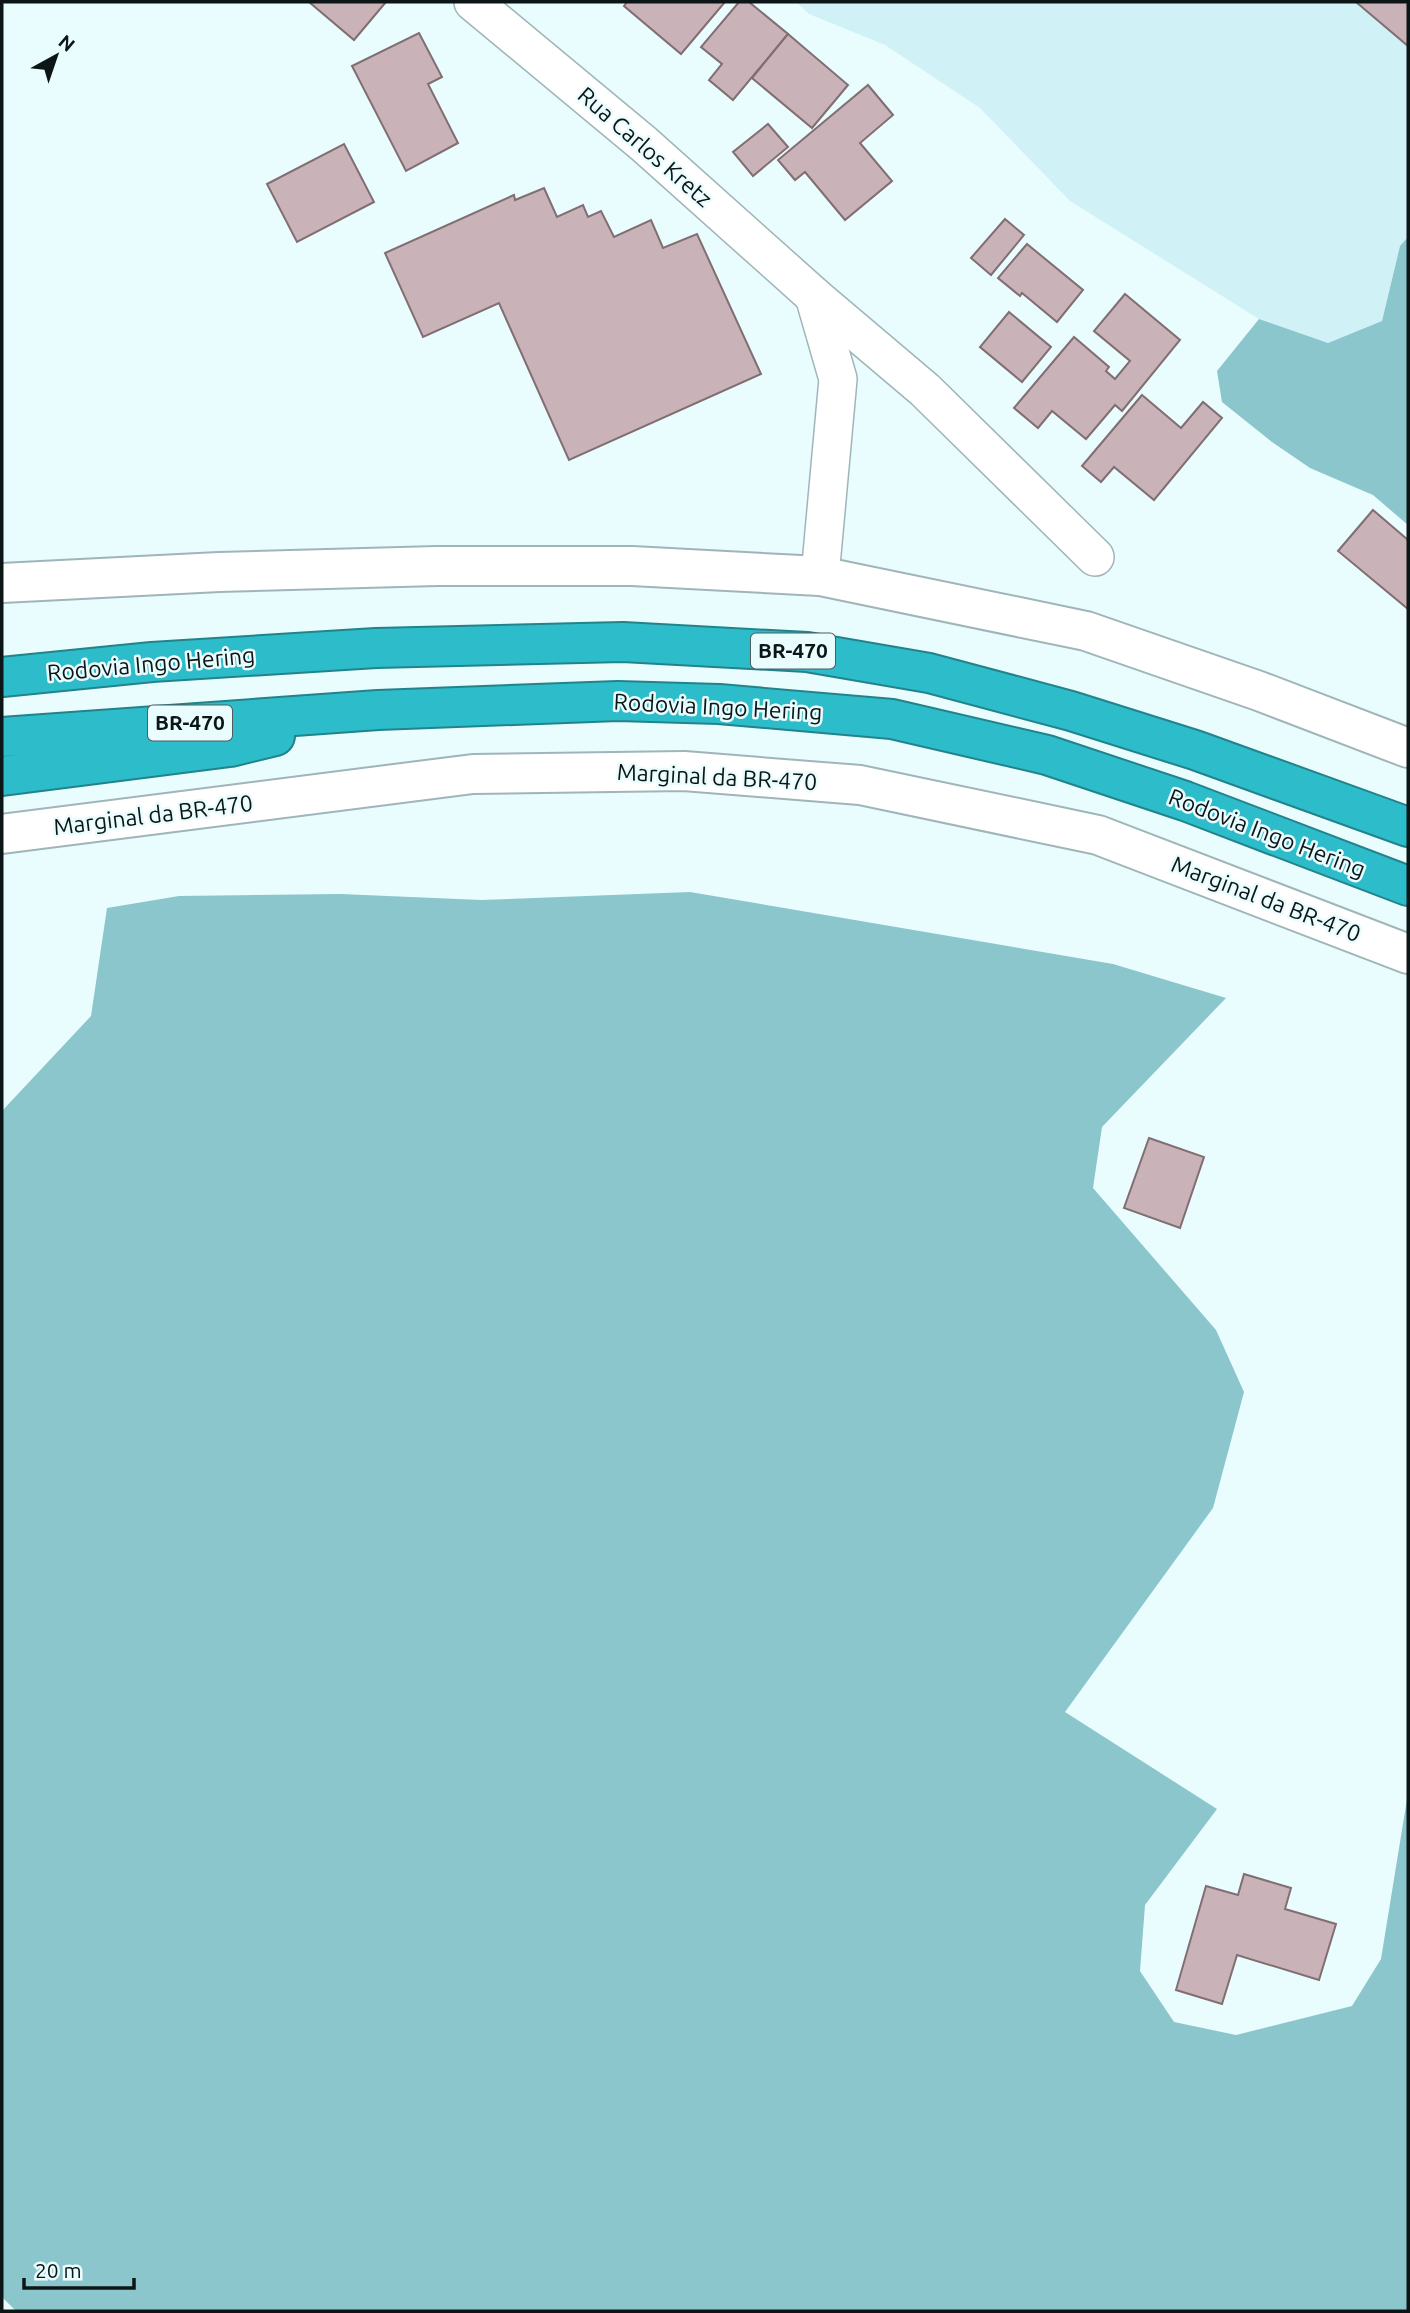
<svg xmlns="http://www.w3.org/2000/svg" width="1410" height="2313" font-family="Ubuntu,sans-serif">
<rect width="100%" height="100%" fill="#e9fcfe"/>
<polygon fill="#d0f2f6" points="796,2 1408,2 1408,237 1400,246 1382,321 1328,343 1259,319 1070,201 980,108 885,45 809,14"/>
<g fill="#8bc6cd">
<polygon points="1408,237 1408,525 1373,495 1310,468 1272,442 1222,402 1217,371 1259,319 1328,343 1382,321 1400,246"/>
<polygon points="690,892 1113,964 1226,998 1102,1127 1093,1188 1216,1330 1244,1392 1213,1508 1065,1712 1217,1809 1145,1905 1140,1971 1174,2022 1236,2035 1352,2006 1381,1959 1408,1793 1408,2311 16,2311 2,2297 2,1111 91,1016 107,908 179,896 341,894 481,900"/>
</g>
<g fill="#c9b3b8" stroke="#816e72" stroke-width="2">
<polygon points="309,2 386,2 354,40"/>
<polygon points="627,2 725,2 681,54 624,6"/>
<polygon points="739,2 749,2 788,34 733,100 709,80 722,64 701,47"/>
<polygon points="1356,2 1408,2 1408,46"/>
<polygon points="419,33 442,77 428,84 458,143 406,171 352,66"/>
<polygon points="788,34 848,85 812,128 752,78"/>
<polygon points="868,85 893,115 860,143 892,181 845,220 805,172 795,180 778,160"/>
<polygon points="768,124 788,147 753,176 733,152"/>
<polygon points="344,144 374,202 297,242 267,184"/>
<polygon points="544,188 557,217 583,205 588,217 601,211 614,237 651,220 663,248 697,234 761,374 569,460 499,303 423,337 385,253 514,195 515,200"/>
<polygon points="1005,219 1024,235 991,275 971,258"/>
<polygon points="1027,244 1083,290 1057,322 1022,293 1020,296 998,278"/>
<polygon points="1125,294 1180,340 1122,411 1115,405 1086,439 1052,411 1038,428 1014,408 1074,337 1109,367 1106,371 1115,379 1130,361 1094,331"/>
<polygon points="1009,312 1051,347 1022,382 980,347"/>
<polygon points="1142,395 1181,428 1203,402 1222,418 1154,500 1114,467 1101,482 1082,466"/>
<polygon points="1373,510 1408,540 1408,609 1338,551"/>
<polygon points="1149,1138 1204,1157 1180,1228 1124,1208"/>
<polygon points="1244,1874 1291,1888 1285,1909 1336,1924 1319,1980 1237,1955 1222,2004 1176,1990 1206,1886 1238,1895"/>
</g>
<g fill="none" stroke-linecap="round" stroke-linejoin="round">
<g stroke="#9fb5b8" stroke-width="40">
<g id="street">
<polyline points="473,2 644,144 814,296 925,390 1095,557"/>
<polyline points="814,296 838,379 820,576"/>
</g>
</g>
<g stroke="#9fb5b8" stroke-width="42">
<g id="secondary">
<polyline points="2,583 219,572 437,566 632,566 820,576 1086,631 1259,691 1408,748"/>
<polyline points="2,834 473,774 684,771 860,785 1098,835 1408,954"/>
</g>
</g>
<g stroke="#22838b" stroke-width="42">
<g id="highway">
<polyline points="2,677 152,662 376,648 623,642 807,652 929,673 1071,711 1195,750 1408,827"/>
<polyline points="2,737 378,710 618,701 719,704 892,719 1047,755 1185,801 1408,886"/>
<polyline points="2,776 230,747 275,736"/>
</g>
</g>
<use href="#street" stroke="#fff" stroke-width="37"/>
<use href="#secondary" stroke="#fff" stroke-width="38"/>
<use href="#highway" stroke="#2dbdca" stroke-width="38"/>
</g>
<g text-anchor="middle" stroke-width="5" stroke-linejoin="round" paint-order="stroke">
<g fill="#e9fcfe" stroke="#4f5b5c" stroke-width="2">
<rect x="751" y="633.5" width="84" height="35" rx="5"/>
<rect x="148" y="705.5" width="84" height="35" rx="5"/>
</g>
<g font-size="21" font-weight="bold" fill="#0d1617">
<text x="793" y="658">BR-470</text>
<text x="190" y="730">BR-470</text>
</g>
<g font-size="23" fill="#0d1617" stroke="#e9fcfe">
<text transform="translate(645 147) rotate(41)" y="8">Rua Carlos Kretz</text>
<text transform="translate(151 664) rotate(-5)" y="8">Rodovia Ingo Hering</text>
<text transform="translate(718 707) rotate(3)" y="8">Rodovia Ingo Hering</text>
<text transform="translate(717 777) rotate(3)" y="8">Marginal da BR-470</text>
<text transform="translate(153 815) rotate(-7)" y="8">Marginal da BR-470</text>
<text transform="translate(1267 833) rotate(21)" y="8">Rodovia Ingo Hering</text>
<text transform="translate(1266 899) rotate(21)" y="8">Marginal da BR-470</text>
</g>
</g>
<rect width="1410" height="2313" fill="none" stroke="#0d1617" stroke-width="7"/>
<g transform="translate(56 56) rotate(40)" stroke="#e9fcfe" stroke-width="5" paint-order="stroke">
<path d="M0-5L12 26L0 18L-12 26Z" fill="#0d1617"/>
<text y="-10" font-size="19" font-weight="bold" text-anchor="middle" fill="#0d1617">N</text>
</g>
<path d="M24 2278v10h110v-10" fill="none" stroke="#0d1617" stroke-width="3.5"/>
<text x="35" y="2278" font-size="21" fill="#0d1617" stroke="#e9fcfe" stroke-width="5" paint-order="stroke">20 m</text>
</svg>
